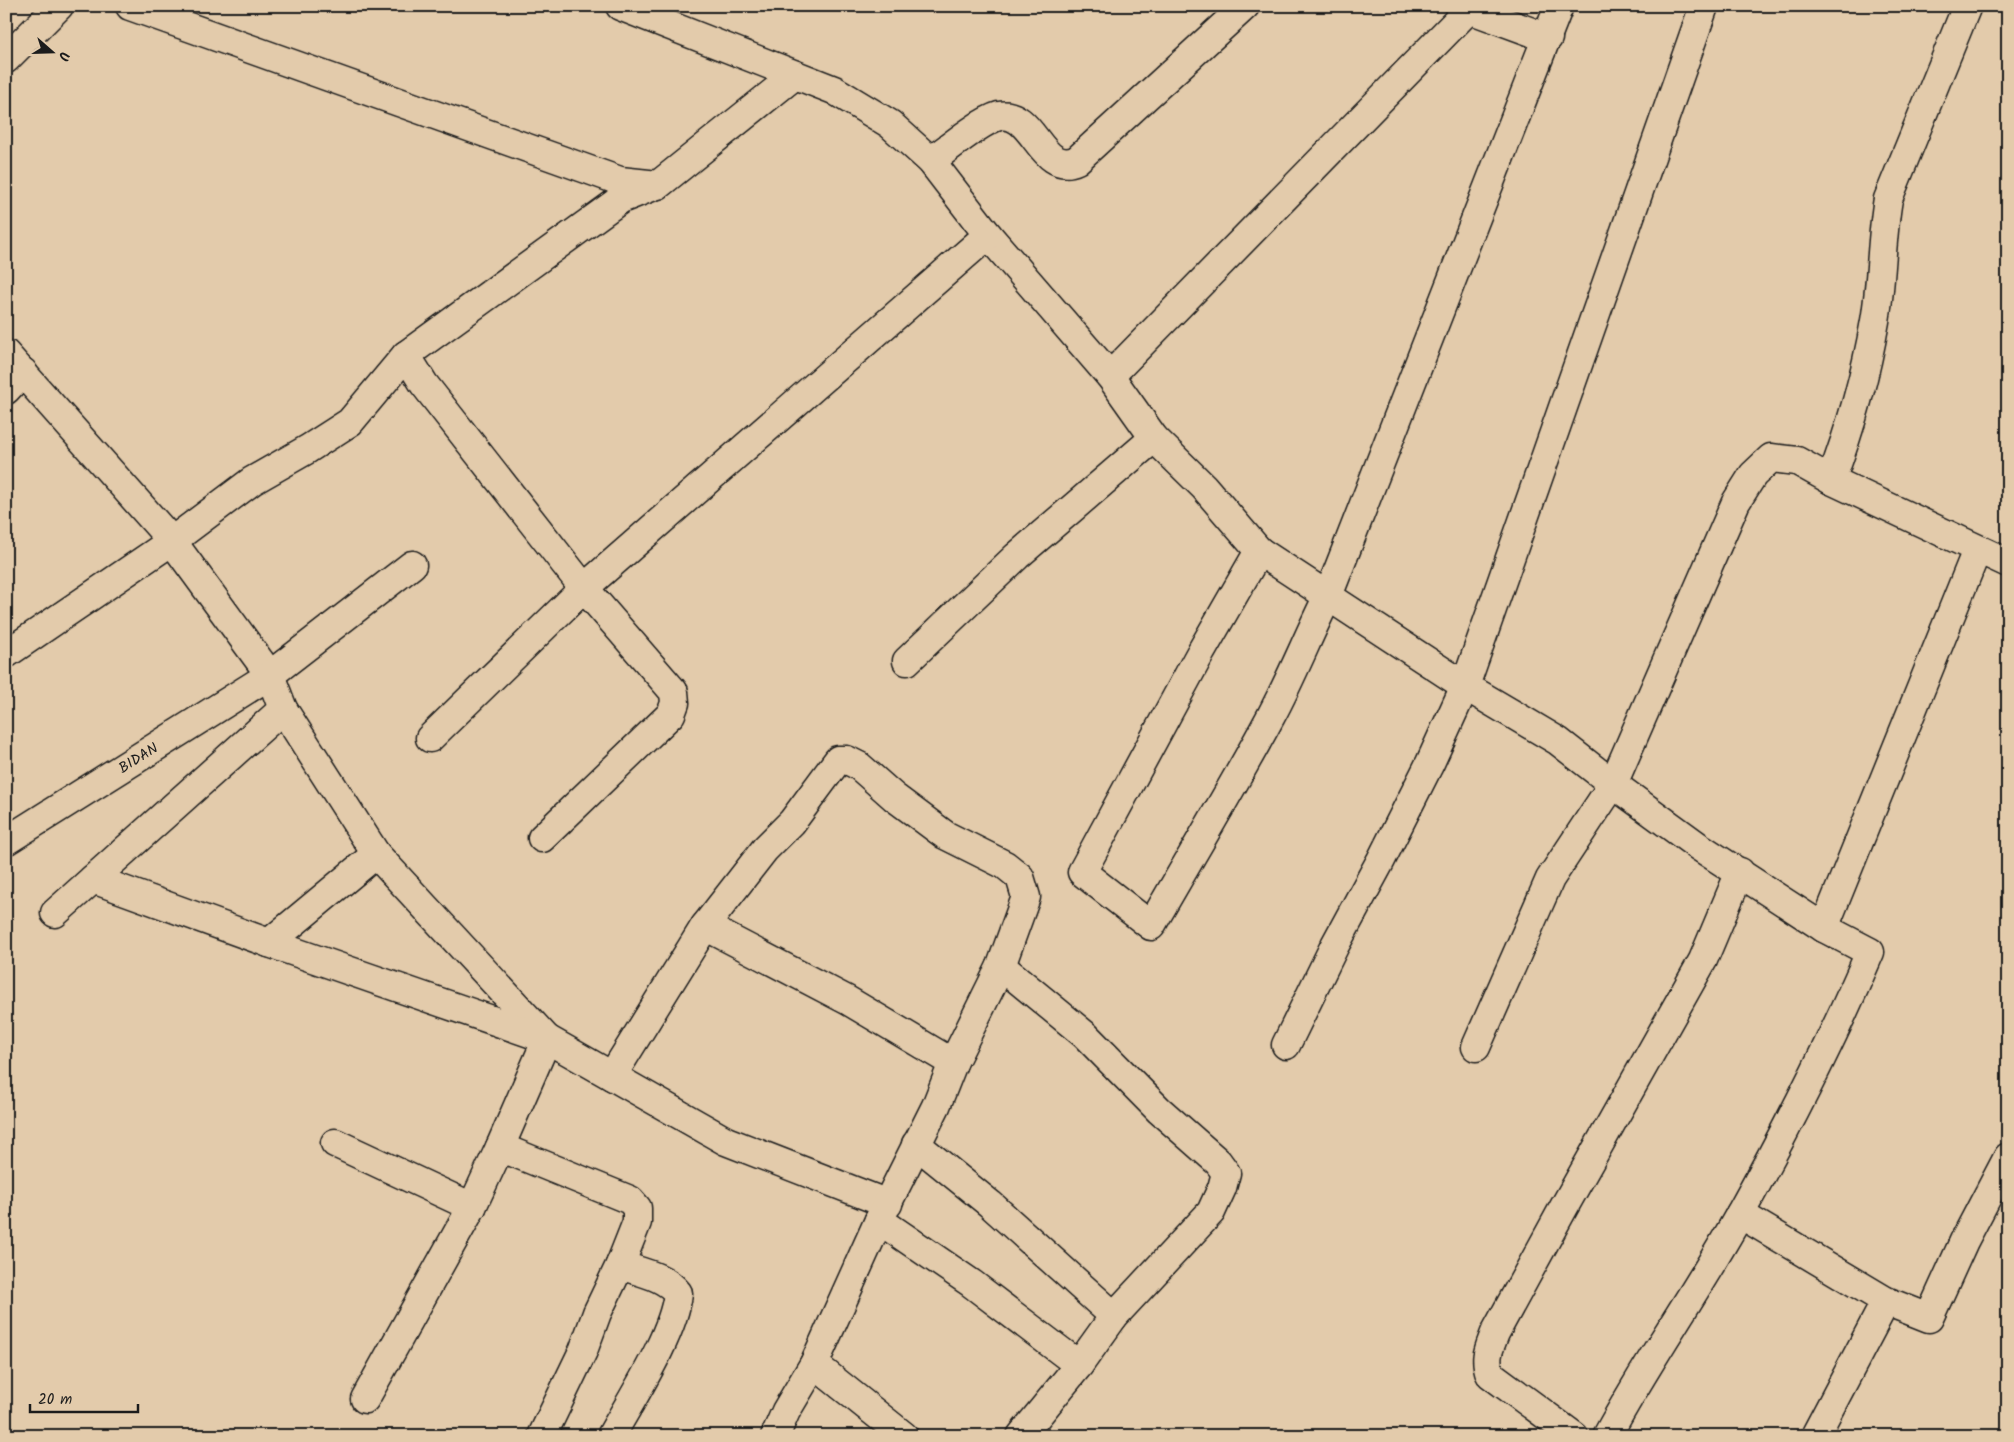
<svg xmlns="http://www.w3.org/2000/svg" width="2014" height="1442" font-family="Kalam,sans-serif">
<rect width="100%" height="100%" fill="#e3cbab"/>
<filter id="ink" filterUnits="userSpaceOnUse"><feTurbulence type="fractalNoise" baseFrequency=".02" numOctaves="2"/><feDisplacementMap in="SourceGraphic" scale="10" xChannelSelector="R" yChannelSelector="G"/><feConvolveMatrix kernelMatrix="1 2 1 2 8 2 1 2 1" color-interpolation-filters="sRGB"/></filter>
<g filter="url(#ink)">
<g fill="none" stroke-linecap="round" stroke-linejoin="round">
<g stroke="#1c1c1c" stroke-width="31">
<g id="minor">
<polyline points="130,6 620,181 658,185 795,75"/>
<path d="M620,6L834,90L890,124L931,161L988,235L1110,376L1154,438L1204,487L1259,551L1465,686L1558,741L1613,784L1698,846L1824,928L1870,952C1832,1041 1787,1129 1740,1214C1698,1290 1648,1360 1607,1436"/>
<polyline points="6,59 59,6"/>
<path d="M931,161C947,149 981,121 999,116C1034,109 1041,177 1077,160L1245,6"/>
<polyline points="6,354 172,541 270,675 283,709 376,854 547,1039 500,1147 472,1207 365,1399"/>
<polyline points="406,355 621,199 654,186"/>
<polyline points="1110,376 1469,9 1548,38"/>
<polyline points="6,390 23,372"/>
<path d="M1831,480C1850,430 1866,373 1875,321C1882,280 1881,239 1888,199L1967,6"/>
<path d="M1259,551L1201,652L1082,872L1151,926C1191,856 1233,787 1271,716C1292,677 1308,636 1328,596L1559,6"/>
<polyline points="6,654 172,541 252,481 308,449 350,422 406,355 424,384 584,588 674,692 675,703 671,714 542,838"/>
<polyline points="907,661 1017,556 1154,438"/>
<polyline points="430,738 584,588 988,235"/>
<path id="s1" d="M6,841L270,675L412,565"/>
<polyline points="93,879 269,943 547,1039 726,1141 888,1204"/>
<polyline points="55,913 283,709"/>
<polyline points="705,926 847,1000 953,1063"/>
<polyline points="1824,928 1977,550"/>
<polyline points="269,943 376,854"/>
<polyline points="1001,966 1085,1035 1159,1110 1218,1162 1226,1173 1222,1188 1211,1212 1114,1316 1079,1365 1021,1436"/>
<polyline points="1286,1045 1335,945 1380,862 1430,763 1465,686 1704,6"/>
<polyline points="1476,1047 1550,879 1613,784 1736,502 1753,475 1771,458 1797,461 1831,480 2008,563"/>
<polyline points="612,1076 705,926 765,849 792,822 838,760 847,760 859,766 894,797 945,835 1005,865 1020,877 1026,897 1001,966 953,1063 936,1106 879,1220 814,1364 786,1411 775,1436"/>
<polyline points="335,1143 472,1207"/>
<polyline points="916,1144 990,1204 1114,1316"/>
<polyline points="500,1147 630,1200 637,1208 637,1222 620,1265 597,1313 583,1351 542,1436"/>
<polyline points="1740,1214 1886,1301 1929,1318 1964,1241 2008,1157"/>
<polyline points="879,1220 971,1283 1079,1365"/>
<polyline points="814,1364 904,1436"/>
<polyline points="1816,1434 1886,1301"/>
<path d="M611,1436C632,1398 674,1334 678,1293C665,1276 640,1272 620,1265"/>
<path d="M1574,1436L1490,1374C1484,1357 1489,1349 1495,1333L1564,1207L1703,960L1740,872"/>
</g>
</g>
<use href="#minor" stroke="#e3cbab" stroke-width="28"/>
</g>
</g>
<g text-anchor="middle" stroke-width="4" stroke-linejoin="round" paint-order="stroke">
<g font-size="15" fill="#1c1c1c" stroke="#e3cbab">
<text dy="5" stroke="none"><textPath href="#s1" startOffset="156">BIDAN</textPath></text>
</g>
</g>
<rect width="2014" height="1442" fill="none" stroke="#e3cbab" stroke-width="25"/>
<rect x="12" y="12" width="1989" height="1417" fill="none" stroke="#1c1c1c" stroke-width="2" filter="url(#ink)"/>
<g transform="translate(52 52) rotate(110)" stroke="#e3cbab" stroke-width="4" paint-order="stroke">
<path d="M0-4L9 19L0 12L-9 19Z" fill="#1c1c1c"/>
<text y="-8" font-size="14" font-weight="bold" text-anchor="middle" fill="#1c1c1c">U</text>
</g>
<path d="M30 1404v8h108v-8" fill="none" stroke="#1c1c1c" stroke-width="2.5"/>
<text x="38" y="1404" font-size="15" fill="#1c1c1c" stroke="#e3cbab" stroke-width="4" paint-order="stroke">20 m</text>
</svg>
